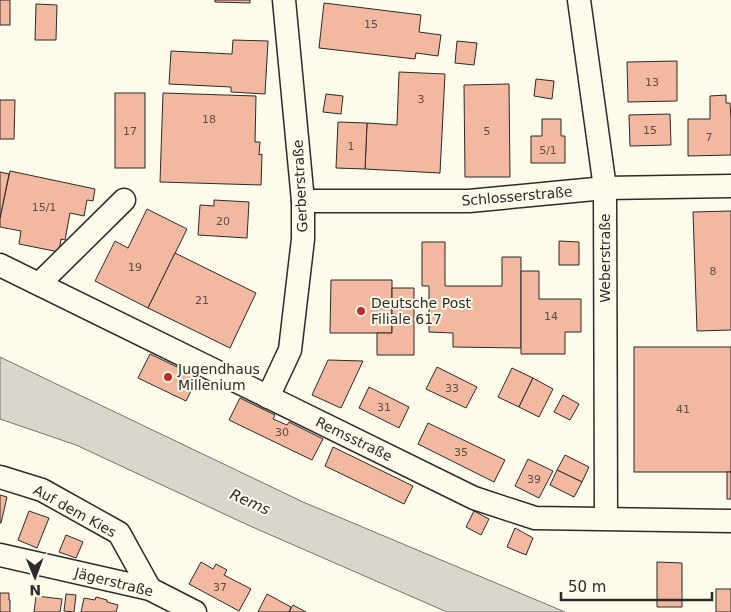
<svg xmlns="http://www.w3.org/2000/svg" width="731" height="612" font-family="'DejaVu Sans',sans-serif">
<rect width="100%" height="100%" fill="#fdfbea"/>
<polygon fill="#d8d7c9" stroke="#74746e" points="0,357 303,502 565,612 447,612 250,526 76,445 0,419"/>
<g fill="#f2b8a0" stroke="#2b2b2b">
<rect x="0" y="0" width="10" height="25"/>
<polygon points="215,0 250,0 250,3 215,2"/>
<polygon points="324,3 421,15 419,32 441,35 438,56 416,53 415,59 319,48"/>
<polygon points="36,4 57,5 56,40 35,40"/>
<polygon points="233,40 268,41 265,94 231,92 231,87 169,84 171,51 232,54"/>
<polygon points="457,41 477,43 474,65 455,63"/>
<polygon points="677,61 677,101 628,102 627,62"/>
<polygon points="399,72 445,74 440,173 365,169 367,123 397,125"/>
<polygon points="536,79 554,81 552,99 534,96"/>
<polygon points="509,84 510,177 465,177 464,85"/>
<rect x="115" y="93" width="30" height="75"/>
<polygon points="163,93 256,96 255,142 260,142 259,155 262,154 261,185 160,182"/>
<polygon points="326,94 343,96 341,114 323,112"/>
<polygon points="726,95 726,103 730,103 731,119 731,155 688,156 688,119 710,119 710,96"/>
<polygon points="0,100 15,100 14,139 0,139"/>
<polygon points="670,114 671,145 630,146 629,115"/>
<polygon points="542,119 561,119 561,136 565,136 565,163 531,163 531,136 542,136"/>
<polygon points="338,122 367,123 365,169 336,168"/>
<polygon points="10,171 95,189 93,201 87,200 84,216 70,213 65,240 61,239 59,252 19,244 21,231 0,227 0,218"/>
<polygon points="0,172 9,174 0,218"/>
<polygon points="214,200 249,202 247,238 198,235 200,205 214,206"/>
<polygon points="147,209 187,229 148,308 95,281 115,241 128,248"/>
<polygon points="731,211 731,330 697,331 693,212"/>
<polygon points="559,241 579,242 579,265 559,265"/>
<polygon points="422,242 445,242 445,286 502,286 502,257 521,257 521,348 453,347 453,333 429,332 429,286 422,286"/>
<polygon points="175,253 256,293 230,348 148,308"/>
<polygon points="521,271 539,271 539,299 581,299 581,332 565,332 565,354 521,354"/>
<polygon points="331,280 392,280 392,333 330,333"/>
<polygon points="392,288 414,288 414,355 377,355 377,333 392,333"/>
<rect x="634" y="347" width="97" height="125"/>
<polygon points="150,354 198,377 186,401 138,378"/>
<polygon points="328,360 363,361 341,408 312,395"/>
<polygon points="437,367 477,387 466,408 426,389"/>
<polygon points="512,368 533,378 519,407 498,397"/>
<polygon points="533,378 553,389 539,417 519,407"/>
<polygon points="369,387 409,407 399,428 359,408"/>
<polygon points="563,395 579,404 570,420 554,412"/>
<polygon points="240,398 275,415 273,419 287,425 289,422 323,439 312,460 229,420"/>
<polygon points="428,423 505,460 494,482 418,444"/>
<polygon points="333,447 413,486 404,504 325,466"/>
<polygon points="565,455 589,467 582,482 557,470"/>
<polygon points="528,459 553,471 539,498 515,486"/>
<polygon points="557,470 582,482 574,497 550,485"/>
<rect x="727" y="472" width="4" height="27"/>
<polygon points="0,495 7,497 1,523 0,523"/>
<polygon points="29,511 49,518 37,548 18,540"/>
<polygon points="474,511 489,519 481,535 466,527"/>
<polygon points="515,528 533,538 526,555 507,547"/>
<polygon points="66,535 83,542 76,558 59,552"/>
<polygon points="201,562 213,569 216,564 227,570 224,575 251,589 239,611 189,584"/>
<polygon points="657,562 682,563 682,607 657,607"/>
<rect x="716" y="589" width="15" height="23"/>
<polygon points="0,593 9,593 9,600 10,600 10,612 0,612"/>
<polygon points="66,594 76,595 74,612 64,611"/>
<polygon points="267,594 291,607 289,612 258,612"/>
<polygon points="36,596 62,599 60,612 34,612"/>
<polygon points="96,597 107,600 107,602 118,605 116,612 81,612 84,598 95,600"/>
<polygon points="293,605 306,612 289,612"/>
</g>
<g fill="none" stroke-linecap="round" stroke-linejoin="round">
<g stroke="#2b2b2b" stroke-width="25">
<g id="minor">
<polyline points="579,0 605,188 606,518"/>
<polyline points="303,201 469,201 605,188 731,186"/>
<polyline points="0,265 474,498 535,518 731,521"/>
<polyline points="39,284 124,200"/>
<polyline points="268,397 290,350 303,239 303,201 284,0"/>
<polyline points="0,477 42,490 119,533 150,589"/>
<polyline points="0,555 150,589 195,612"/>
</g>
</g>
<use href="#minor" stroke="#fdfbea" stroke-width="22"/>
</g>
<g fill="#c62828" stroke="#fdfbea" stroke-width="2">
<circle cx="361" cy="311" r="5"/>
<circle cx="168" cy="377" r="5"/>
</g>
<g text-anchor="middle" stroke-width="4" stroke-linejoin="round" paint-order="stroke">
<g font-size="11" fill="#5d4e48">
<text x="371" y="28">15</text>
<text x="652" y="86">13</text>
<text x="421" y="103">3</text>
<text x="209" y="123">18</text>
<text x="650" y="134">15</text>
<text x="130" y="135">17</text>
<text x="487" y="135">5</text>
<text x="709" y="141">7</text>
<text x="351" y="150">1</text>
<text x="548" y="154">5/1</text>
<text x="44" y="211">15/1</text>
<text x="223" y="225">20</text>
<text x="135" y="271">19</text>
<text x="713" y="275">8</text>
<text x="202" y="304">21</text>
<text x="551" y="320">14</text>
<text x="452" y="392">33</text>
<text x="384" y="411">31</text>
<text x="683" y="413">41</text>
<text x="282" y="436">30</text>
<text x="461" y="456">35</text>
<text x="534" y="483">39</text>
<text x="220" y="591">37</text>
</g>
<g font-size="14" fill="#2b2b2b" stroke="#fdfbea">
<text transform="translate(300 186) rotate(-93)" y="5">Gerberstraße</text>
<text transform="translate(517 196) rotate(-5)" y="5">Schlosserstraße</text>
<text transform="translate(605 258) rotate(-90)" y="5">Weberstraße</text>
<text transform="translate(354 439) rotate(26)" y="5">Remsstraße</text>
<text transform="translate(75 511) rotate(29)" y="5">Auf dem Kies</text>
<text transform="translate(114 582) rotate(14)" y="5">Jägerstraße</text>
</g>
<g font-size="14" fill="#2b2b2b" stroke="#fdfbea" text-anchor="start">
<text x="371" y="308">Deutsche Post<tspan x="371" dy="16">Filiale 617</tspan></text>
<text x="178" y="374">Jugendhaus<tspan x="178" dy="16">Millenium</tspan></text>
</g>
<g font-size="15" font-style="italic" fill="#2b2b2b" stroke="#fdfbea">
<text transform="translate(250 502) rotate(24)" y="5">Rems</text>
</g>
</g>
<g transform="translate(35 577) rotate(179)" stroke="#fdfbea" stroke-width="4" paint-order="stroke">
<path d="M0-4L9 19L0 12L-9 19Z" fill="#2b2b2b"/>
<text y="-8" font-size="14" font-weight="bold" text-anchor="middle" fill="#2b2b2b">N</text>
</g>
<path d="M561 592v8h151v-8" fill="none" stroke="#2b2b2b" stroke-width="2.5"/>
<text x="568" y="592" font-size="15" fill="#2b2b2b" stroke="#fdfbea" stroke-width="4" paint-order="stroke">50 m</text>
</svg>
